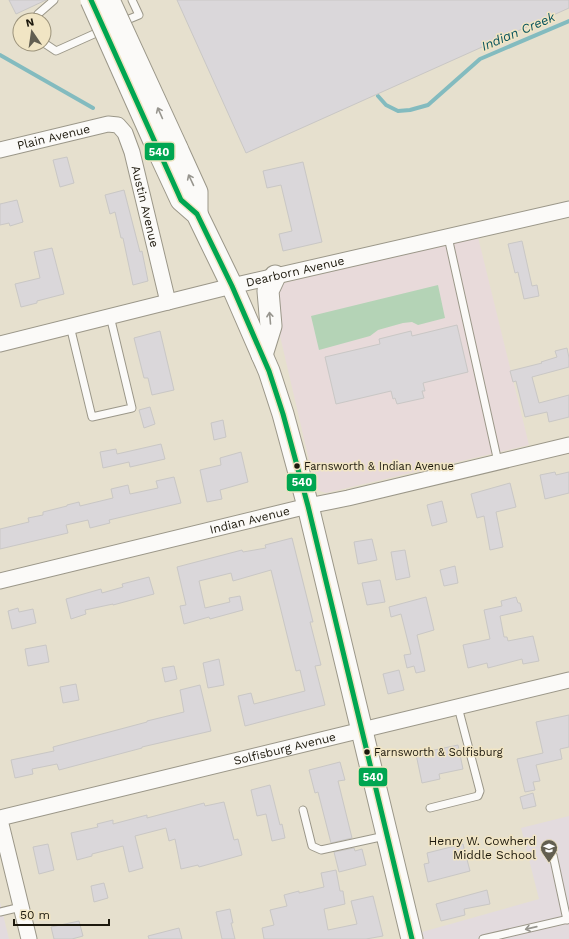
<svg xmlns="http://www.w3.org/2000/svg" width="569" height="939" font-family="'Work Sans',sans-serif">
<rect width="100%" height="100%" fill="#e6e0ce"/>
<polygon fill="#e8dada" points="478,237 529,445 326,493 320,491 315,486 273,306 276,290 284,283"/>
<g fill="#e3dbde">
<polygon points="569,816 569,939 424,939 422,932 539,899 521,828"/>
<polygon points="0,902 9,939 0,939"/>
</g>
<polygon fill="#b4d3b6" points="438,285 445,318 418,325 412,322 403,323 378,330 370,336 319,350 311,316"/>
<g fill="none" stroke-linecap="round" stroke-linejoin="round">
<g stroke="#83bbbf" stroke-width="4">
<polyline points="0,55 93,108"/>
<polyline points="378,96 386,105 398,111 410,110 428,105 480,59 569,21"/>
</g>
</g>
<g fill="#dad7da" stroke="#c9c7c5">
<polygon points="9,0 46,0 16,14"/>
<polygon points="177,0 569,0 569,8 246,153"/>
<polygon points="67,157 74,183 60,187 53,160"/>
<polygon points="303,162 322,242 283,251 279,234 292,231 281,185 267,188 263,171"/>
<polygon points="124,190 140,252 142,251 148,281 133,285 123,238 121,238 115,212 110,214 105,195"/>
<polygon points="17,200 23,222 10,226 9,223 0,225 0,204"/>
<polygon points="522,241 532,286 537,285 539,296 524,299 518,272 515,273 508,244"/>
<polygon points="52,248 64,294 37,301 37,303 21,307 15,284 40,278 34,252"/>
<polygon points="457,325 468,372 423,383 425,391 422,391 424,398 397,404 395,398 393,399 391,391 336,404 325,357 380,344 379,339 411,331 412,336"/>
<polygon points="160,331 174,390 152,395 148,378 144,378 134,338"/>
<polygon points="567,348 569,358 569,367 532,377 539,403 569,395 569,417 549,422 547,412 525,417 516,381 513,382 510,371 542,363 541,362 557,357 555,351"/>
<polygon points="150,407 155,424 144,428 139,410"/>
<polygon points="223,420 226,437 214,440 211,423"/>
<polygon points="161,444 165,459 130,467 129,462 103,468 100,452 116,449 117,454"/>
<polygon points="241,452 248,482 220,490 222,499 207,502 200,470 221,465 220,458"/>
<polygon points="555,472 556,475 569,472 569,493 545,499 540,475"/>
<polygon points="174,477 181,503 109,520 110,523 90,528 88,520 66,525 68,533 0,549 0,529 29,522 28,518 43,515 43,512 67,506 67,505 79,502 80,506 113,498 111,489 128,485 130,494 158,488 156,481"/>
<polygon points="510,483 516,507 496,512 503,547 490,550 484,516 477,518 471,494"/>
<polygon points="442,501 447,522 432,526 427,505"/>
<polygon points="292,538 313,622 310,622 321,665 315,666 325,705 245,726 238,696 251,693 254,704 305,691 300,670 296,671 271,570 233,581 231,573 199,581 205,608 230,602 229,598 240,596 243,610 210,619 209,617 184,624 180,606 186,605 177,567 242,550 243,552 266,548 265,545"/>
<polygon points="372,539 377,560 358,564 354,542"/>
<polygon points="405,550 410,577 396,580 391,552"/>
<polygon points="455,566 458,583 444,586 440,570"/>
<polygon points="149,577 154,594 113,605 113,604 85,610 86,614 71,619 66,599 101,589 102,593 123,587 122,584"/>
<polygon points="380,580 385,602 367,605 362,583"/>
<polygon points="426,597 434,630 417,635 425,671 416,673 414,666 407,668 404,655 411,654 401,614 391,617 389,607"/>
<polygon points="516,597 518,603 520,603 522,611 500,616 504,637 507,637 508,641 533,636 539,661 523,664 522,659 488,668 487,663 468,668 463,645 490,639 484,610 502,606 501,601"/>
<polygon points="18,608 19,612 33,609 36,623 12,629 8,611"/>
<polygon points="46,645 49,662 28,666 25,649"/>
<polygon points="219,659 224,685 208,688 203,663"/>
<polygon points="174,666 177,679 165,682 162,668"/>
<polygon points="399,670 404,690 388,694 383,674"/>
<polygon points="76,684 79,700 63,703 60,687"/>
<polygon points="200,685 211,731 142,747 142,748 59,770 57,764 32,769 33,774 15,778 11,760 54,751 53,747 147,722 147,721 184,712 180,690"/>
<polygon points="569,715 569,747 560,749 562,759 536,765 540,781 533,782 535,790 525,792 517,759 543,753 536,722"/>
<polygon points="458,745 463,769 439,774 440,779 422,783 416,754"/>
<polygon points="340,762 345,780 338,781 352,838 331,843 318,792 315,793 309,770"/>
<polygon points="270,785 280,825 282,824 285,838 272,841 266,814 257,816 251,790"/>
<polygon points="533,793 536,806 523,809 520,797"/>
<polygon points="224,802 234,840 238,839 242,855 199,867 198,865 181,869 175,839 169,841 166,828 135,836 143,868 129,872 123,846 92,854 92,856 77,860 71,833 98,827 97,824 113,820 113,824 147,815 147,818 204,803 205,806"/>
<polygon points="48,844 54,870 39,874 33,847"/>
<polygon points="463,844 470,871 428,882 424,864 429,863 427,853"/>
<polygon points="354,848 355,851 362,849 366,865 339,872 334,852"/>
<polygon points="336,870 340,891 343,891 345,904 324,909 328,930 357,924 351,901 373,896 383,936 366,939 264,939 262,928 274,925 270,910 287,906 284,895 299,891 299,893 324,887 321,873"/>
<polygon points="104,883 108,898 94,902 91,886"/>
<polygon points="487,890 490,904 464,909 465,915 441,921 436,904"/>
<polygon points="230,909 233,923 231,923 235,939 222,939 216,912"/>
<polygon points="79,921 83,936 72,939 54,939 51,927"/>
<polygon points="179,928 182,939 149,939 148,936"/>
</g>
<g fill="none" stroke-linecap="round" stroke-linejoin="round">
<g stroke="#9b9789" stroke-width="9">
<g id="service">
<polyline points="34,20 38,14 54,0"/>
<polyline points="122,22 139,15 132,0"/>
<polyline points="44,43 56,51 103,30"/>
<polyline points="448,237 498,462"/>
<polyline points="70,326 92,417 132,408 110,316"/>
<polyline points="430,808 478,796 480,791 458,707"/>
<polyline points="303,810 312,846 321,850 385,836"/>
<polyline points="553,855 567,920"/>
<polyline points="0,912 21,907"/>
<polyline points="483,939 569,919"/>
</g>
</g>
<g stroke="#9b9789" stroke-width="17">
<g id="minor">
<path id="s1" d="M0,150L108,124L118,125L125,133L132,152L168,302"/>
<path id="s2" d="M0,344L232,286L569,209"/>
<path id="s3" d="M0,581L308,506L348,498L569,445"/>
<path id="s4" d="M0,818L362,730L569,680"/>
<polyline points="0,820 29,939"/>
</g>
</g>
<g stroke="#9b9789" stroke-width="23">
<g id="secondary">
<polyline points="177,148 197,192 197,214"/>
<polyline points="161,157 181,200 197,214 232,286 269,371 283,414 308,506 412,939"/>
<polyline points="262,355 271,326 268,291 275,276"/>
</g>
</g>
<use href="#service" stroke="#fbfaf8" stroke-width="7"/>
<use href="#minor" stroke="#fbfaf8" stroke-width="15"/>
<use href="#secondary" stroke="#fbfaf8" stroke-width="21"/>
<g stroke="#9b9789" stroke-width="23" stroke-linecap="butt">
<g id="secondary-bridge">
<polyline points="91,0 161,157"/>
<polyline points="109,0 177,148"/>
</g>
</g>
<use href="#secondary-bridge" stroke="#fbfaf8" stroke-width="21"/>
<g stroke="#f1e5c4" stroke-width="8">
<polyline id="bus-1" points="91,0 181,200 197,214 232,286 269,371 283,414 308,506 412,939"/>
</g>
<use href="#bus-1" stroke="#00a651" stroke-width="5"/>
</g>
<defs><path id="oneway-shaft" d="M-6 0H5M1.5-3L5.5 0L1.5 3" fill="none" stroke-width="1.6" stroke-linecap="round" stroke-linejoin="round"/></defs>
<g stroke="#97958e">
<use href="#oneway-shaft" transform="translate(160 113) rotate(-114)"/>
<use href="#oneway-shaft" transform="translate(191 180) rotate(-115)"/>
<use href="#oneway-shaft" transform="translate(270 318) rotate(-95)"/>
<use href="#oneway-shaft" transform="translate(531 928) rotate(167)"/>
</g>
<defs>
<g id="school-pin" transform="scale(0.9)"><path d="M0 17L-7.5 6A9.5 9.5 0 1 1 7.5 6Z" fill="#635f51" stroke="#f1e5c4"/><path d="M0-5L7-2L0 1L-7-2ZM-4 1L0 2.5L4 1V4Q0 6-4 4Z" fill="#fff"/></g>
</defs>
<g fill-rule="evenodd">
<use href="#school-pin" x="549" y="848"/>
</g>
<g fill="#1d190d" stroke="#f1e5c4" stroke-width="1.5">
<circle cx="297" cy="466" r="3.5"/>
<circle cx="367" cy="752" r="3.5"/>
</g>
<g text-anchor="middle" stroke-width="3" stroke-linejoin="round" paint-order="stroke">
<g font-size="11" fill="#1d190d" stroke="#f1e5c4" text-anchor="start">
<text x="304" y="470">Farnsworth &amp; Indian Avenue</text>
<text x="374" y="756">Farnsworth &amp; Solfisburg</text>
</g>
<g font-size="12" fill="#1d190d" stroke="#f1e5c4">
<text dy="4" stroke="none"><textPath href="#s1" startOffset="55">Plain Avenue</textPath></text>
<text dy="4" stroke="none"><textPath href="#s1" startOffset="208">Austin Avenue</textPath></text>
<text dy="4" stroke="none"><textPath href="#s2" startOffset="304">Dearborn Avenue</textPath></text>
<text dy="4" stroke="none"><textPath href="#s3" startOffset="257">Indian Avenue</textPath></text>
<text dy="4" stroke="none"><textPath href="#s4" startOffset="293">Solfisburg Avenue</textPath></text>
</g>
<g font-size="12" fill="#1d190d" stroke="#f1e5c4" text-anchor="end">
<text x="536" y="845">Henry W. Cowherd<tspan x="536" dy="14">Middle School</tspan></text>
</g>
<g font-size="13" font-style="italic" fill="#0a555e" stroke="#f1e5c4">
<text transform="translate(518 31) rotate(-23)" y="5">Indian Creek</text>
</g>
</g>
<g stroke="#f1e5c4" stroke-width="1.5">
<rect x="144" y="142" width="31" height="19" rx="4" fill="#00a651"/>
<rect x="286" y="473" width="31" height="19" rx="4" fill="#00a651"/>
<rect x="358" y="767" width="30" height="20" rx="4" fill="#00a651"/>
</g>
<g font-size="11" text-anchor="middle" font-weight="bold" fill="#fff">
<text x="159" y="156">540</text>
<text x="302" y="486">540</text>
<text x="373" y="781">540</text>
</g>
<g transform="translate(32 32) rotate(347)"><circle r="19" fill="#f1e5c4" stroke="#9c937b"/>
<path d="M0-3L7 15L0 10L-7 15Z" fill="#635f51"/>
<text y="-6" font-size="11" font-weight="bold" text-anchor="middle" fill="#1d190d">N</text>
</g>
<path d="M14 919v6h95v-6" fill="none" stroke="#1d190d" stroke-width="2"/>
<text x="20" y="919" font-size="12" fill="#1d190d" stroke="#f1e5c4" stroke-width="3" paint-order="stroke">50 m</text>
</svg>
